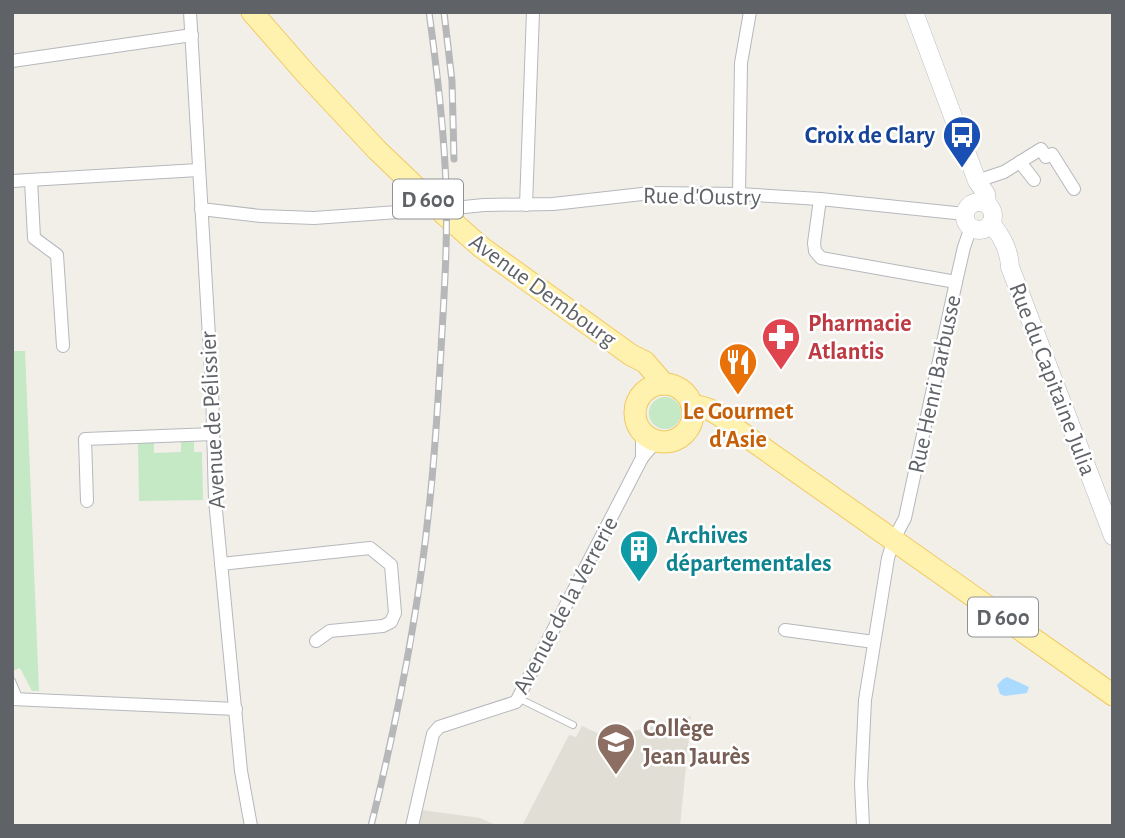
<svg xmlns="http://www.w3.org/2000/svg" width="1125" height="838" font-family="'Alegreya Sans',sans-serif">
<rect width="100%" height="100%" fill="#f1efe8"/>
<g fill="#e1ded6">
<polygon points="691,716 680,826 522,826 569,735 576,737 582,726 608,738"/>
<polygon points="422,810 480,818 498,826 417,826"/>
</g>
<g fill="#c5e8c5">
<polygon points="12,351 25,351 39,691 32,691 20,668 12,671"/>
<circle cx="665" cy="413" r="16"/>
<polygon points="181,442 194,442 194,452 202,452 203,500 139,501 138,443 154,443 154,453 181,452"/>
</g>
<polygon fill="#aadaff" points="1007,677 1029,687 1027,693 1005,696 1000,694 997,685 1003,679"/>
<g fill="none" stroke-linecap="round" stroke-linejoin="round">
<g stroke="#b5b8bc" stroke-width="8">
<g id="lane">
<polyline points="12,681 20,700"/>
<polyline points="518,698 573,725"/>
</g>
</g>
<g stroke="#b5b8bc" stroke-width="14">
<g id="street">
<polyline points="190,12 212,388 215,500 241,771 251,826"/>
<polyline points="12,61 192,35"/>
<polyline points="1020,162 1034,180"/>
<polyline points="31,180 34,238 57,255 63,346"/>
<polyline points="12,181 198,170"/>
<polyline points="977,181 1004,172 1041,149 1046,157 1052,154 1074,189"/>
<polyline points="739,194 741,63 750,12"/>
<polyline points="820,199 814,243 815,251 821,258 956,282"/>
<polyline points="526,205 533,12"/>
<polyline points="201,209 261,216 314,218 454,208 484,205 553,204 651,193 739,194 820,199 965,214"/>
<polyline points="642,458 642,432"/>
<polyline points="87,501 85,439 213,434"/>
<polyline points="221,564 370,548 391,565 395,613 391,622 383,626 330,631 316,641"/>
<polyline points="785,630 874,642"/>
<polyline points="12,699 236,709"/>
<polyline points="412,826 433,734 439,727 516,702 642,458 652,446 660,442"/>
<polyline points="863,826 861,784 865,700 888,558 894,539 905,518 956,282 964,247 971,227"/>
</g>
</g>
<g stroke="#b6babf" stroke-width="19">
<g id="secondary">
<polyline points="914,12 977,181 986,194 987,204"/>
<circle cx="979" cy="216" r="14"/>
<path d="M991,223C1002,237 1009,249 1010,267L1113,536"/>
</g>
</g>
<g stroke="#f2c960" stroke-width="23">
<g id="primary">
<polyline points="252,12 307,75 377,150 446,216 481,247 631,355 645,362 664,384"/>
<circle cx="664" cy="413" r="29"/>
<path d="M692,406C710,406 724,417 736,429L1113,695"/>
</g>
</g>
<use href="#lane" stroke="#fff" stroke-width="6"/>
<use href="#street" stroke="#fff" stroke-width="12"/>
<use href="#secondary" stroke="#fff" stroke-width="18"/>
<use href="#primary" stroke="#fff2af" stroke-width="21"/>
<g stroke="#b6b7b8" stroke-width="7">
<g id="rail">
<polyline points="444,12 452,81 454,159"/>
<path d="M371,826C397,721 418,616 429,508C435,456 438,403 441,350C444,296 448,241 446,186C444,128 437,70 429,12"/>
</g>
</g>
<use href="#rail" stroke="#fff" stroke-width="4.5" stroke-dasharray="13" stroke-linecap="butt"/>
</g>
<defs>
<g id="bus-pin" transform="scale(2.0125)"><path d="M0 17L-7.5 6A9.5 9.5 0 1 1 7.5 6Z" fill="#1a4fb4" stroke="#fff"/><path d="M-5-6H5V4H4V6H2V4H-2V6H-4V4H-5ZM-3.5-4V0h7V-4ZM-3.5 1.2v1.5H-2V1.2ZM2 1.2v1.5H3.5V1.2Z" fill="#fff"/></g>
<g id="pharmacy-pin" transform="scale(2.0125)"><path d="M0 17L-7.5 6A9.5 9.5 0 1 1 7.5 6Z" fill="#e0444e" stroke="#fff"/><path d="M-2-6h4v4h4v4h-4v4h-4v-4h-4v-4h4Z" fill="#fff"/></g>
<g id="restaurant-pin" transform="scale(2.0125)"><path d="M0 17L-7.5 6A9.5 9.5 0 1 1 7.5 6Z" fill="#e8710a" stroke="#fff"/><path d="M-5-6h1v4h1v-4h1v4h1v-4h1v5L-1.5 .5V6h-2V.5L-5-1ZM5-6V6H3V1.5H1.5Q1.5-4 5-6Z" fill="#fff"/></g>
<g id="building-pin" transform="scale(2.0125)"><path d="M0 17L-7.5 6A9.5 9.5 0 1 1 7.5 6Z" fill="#0f9aa8" stroke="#fff"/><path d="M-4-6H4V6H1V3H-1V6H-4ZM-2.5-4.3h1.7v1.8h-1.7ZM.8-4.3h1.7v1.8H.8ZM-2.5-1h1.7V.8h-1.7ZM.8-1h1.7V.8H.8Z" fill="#fff"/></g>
<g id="school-pin" transform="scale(2.0125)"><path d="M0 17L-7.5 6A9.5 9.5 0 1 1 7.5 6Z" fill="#8d6e63" stroke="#fff"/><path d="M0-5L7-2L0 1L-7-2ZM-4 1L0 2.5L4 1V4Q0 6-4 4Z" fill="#fff"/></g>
</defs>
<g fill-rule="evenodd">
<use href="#bus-pin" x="962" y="135"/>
<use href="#pharmacy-pin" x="781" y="337"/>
<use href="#restaurant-pin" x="738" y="362"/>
<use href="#building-pin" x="639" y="549"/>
<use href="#school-pin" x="616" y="742"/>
</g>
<g text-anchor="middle" stroke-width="5" stroke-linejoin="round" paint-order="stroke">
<g fill="#fff" stroke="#8f9295" stroke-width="2">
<rect x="393" y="179.5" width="70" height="39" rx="5"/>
<rect x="968" y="597.5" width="70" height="39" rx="5"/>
</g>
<g font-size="23" font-weight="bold" fill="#5f6368">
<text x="428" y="207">D 600</text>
<text x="1003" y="625">D 600</text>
</g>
<g font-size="24" font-weight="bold" fill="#164399" stroke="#fff" text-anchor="end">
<text x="935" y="143">Croix de Clary</text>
</g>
<g font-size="24" fill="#5f6368" stroke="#fff">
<text transform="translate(702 196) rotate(1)" y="8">Rue d'Oustry</text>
<text transform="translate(543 290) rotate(36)" y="8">Avenue Dembourg</text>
<text transform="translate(1053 379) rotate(69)" y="8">Rue du Capitaine Julia</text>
<text transform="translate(934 384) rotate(-78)" y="8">Rue Henri Barbusse</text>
<text transform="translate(212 420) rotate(-93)" y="8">Avenue de Pélissier</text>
<text transform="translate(565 605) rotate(-62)" y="8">Avenue de la Verrerie</text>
</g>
<g font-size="24" font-weight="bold" fill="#be3a42" stroke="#fff" text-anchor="start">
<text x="808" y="331">Pharmacie<tspan x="808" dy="28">Atlantis</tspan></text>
</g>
<g font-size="24" font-weight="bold" fill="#c56008" stroke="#fff">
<text x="738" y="419">Le Gourmet<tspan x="738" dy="28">d'Asie</tspan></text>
</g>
<g font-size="24" font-weight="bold" fill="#0d838f" stroke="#fff" text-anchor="start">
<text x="666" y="543">Archives<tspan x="666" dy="28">départementales</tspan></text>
</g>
<g font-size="24" font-weight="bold" fill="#785e54" stroke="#fff" text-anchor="start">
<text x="643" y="736">Collège<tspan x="643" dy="28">Jean Jaurès</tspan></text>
</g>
</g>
<rect width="1125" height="838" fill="none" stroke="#5f6368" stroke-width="28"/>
</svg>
